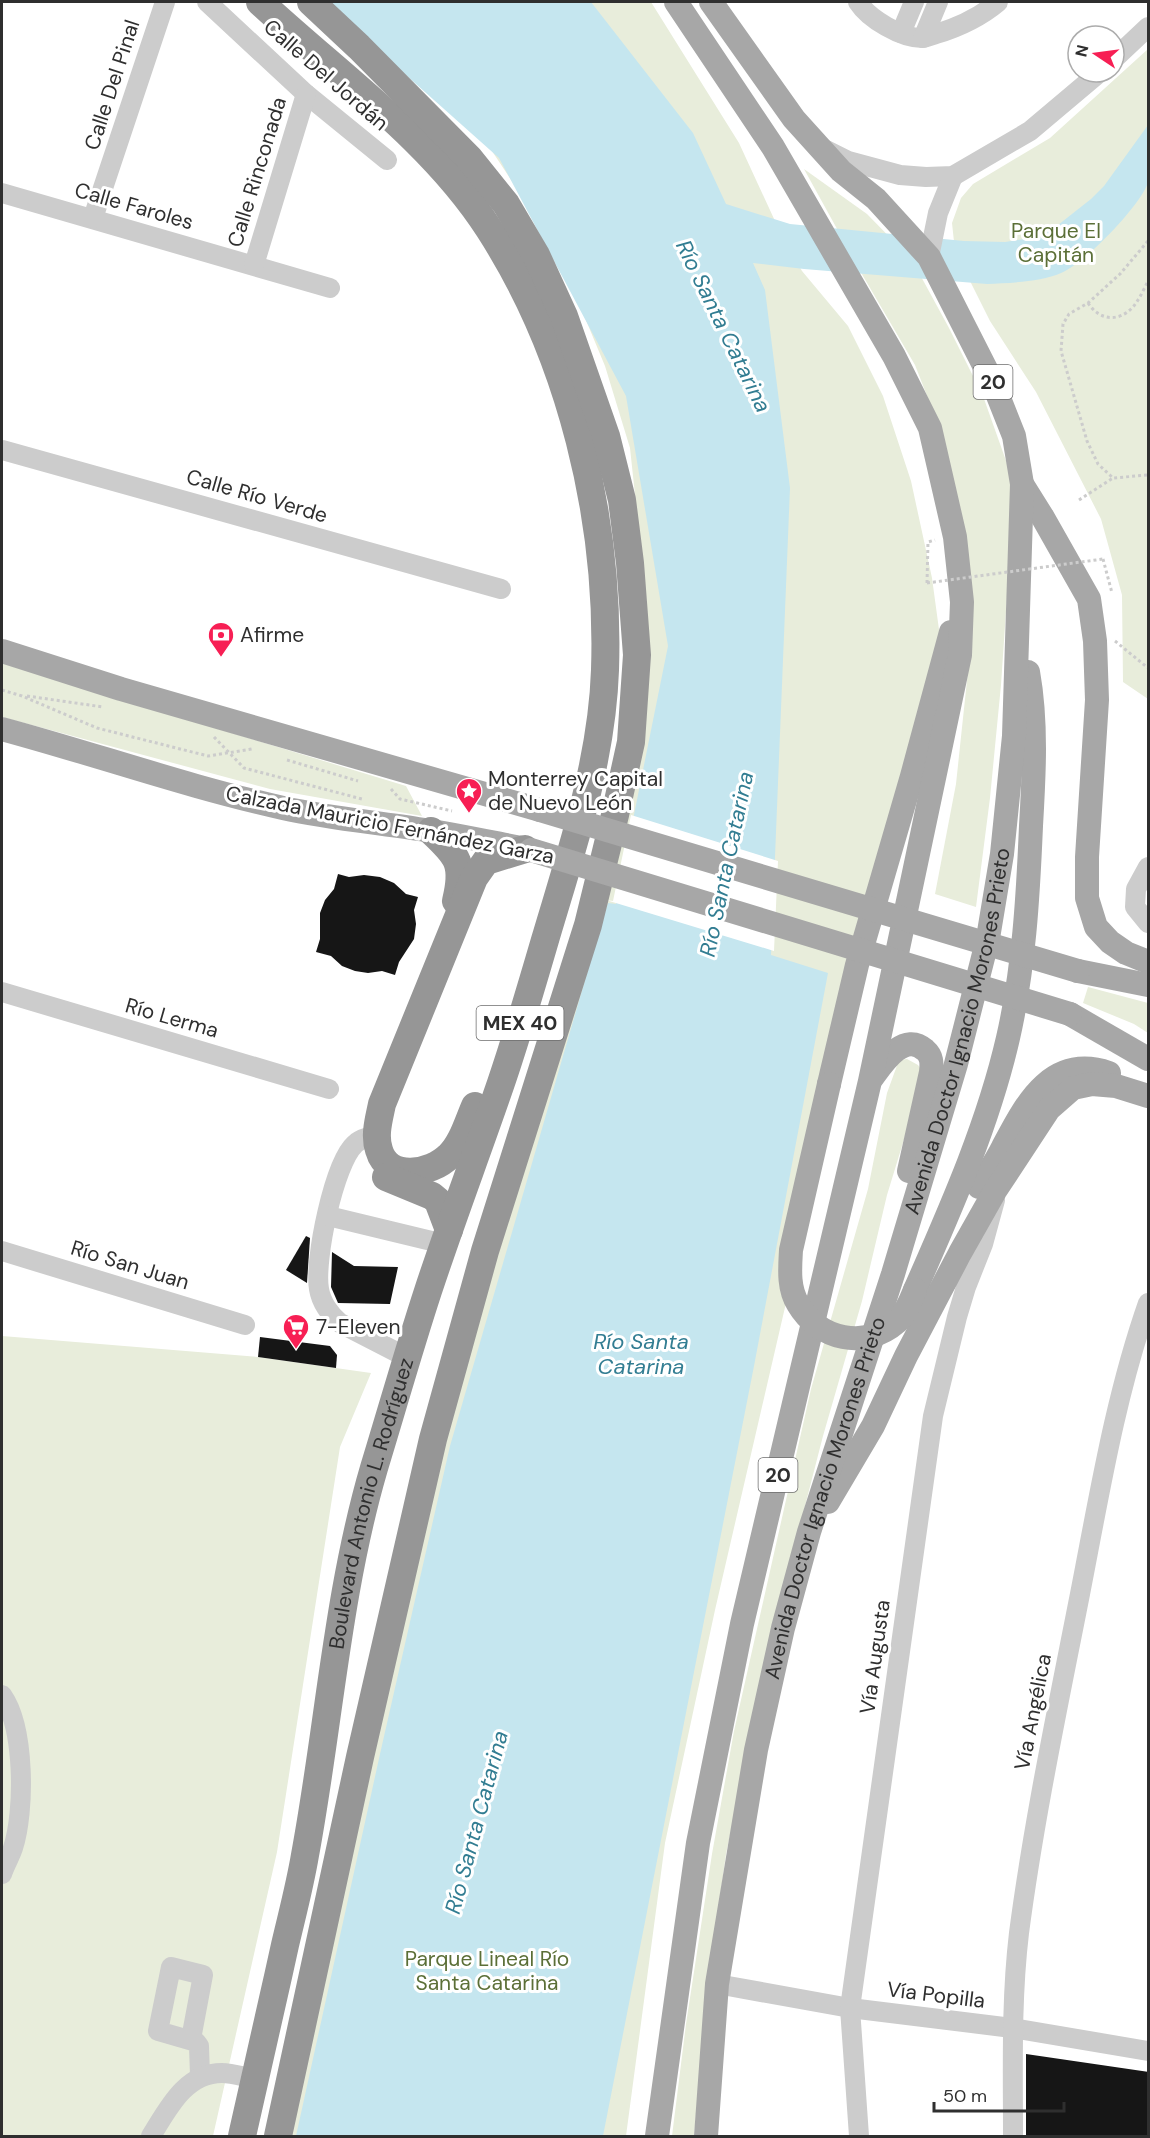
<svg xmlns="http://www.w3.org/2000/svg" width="1150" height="2138" font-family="'DM Sans',sans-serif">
<rect width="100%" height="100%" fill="#fff"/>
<g fill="#e8eddb">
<polygon points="344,2 651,2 739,143 775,221 802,271 848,326 883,396 911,481 932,578 940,637 715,1610 665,1843 626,2136 287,2136 460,1373 549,1072 647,606 630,448 605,366 556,248 486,142"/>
<polygon points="1148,49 1148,699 1123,682 1122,595 1101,519 1036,392 990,321 955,251 952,223 961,198 973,184 1050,138"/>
<polygon points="804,169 867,214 912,260 949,328 983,396 1010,472 1011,537 1001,685 990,798 976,907 935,894 956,784 968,671 940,429 915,365 863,276"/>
<polygon points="2,663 406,786 422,816 270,789 2,717"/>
<polygon points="1088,987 1148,1003 1148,1033 1134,1024 1083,1003"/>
<polygon points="907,1059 918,1065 924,1074 887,1195 862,1301 823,1436 787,1576 755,1717 726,1854 707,1991 694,2136 672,2136 686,2024 712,1854 734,1731 811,1389 868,1189 887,1093 899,1060"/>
<polygon points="2,1336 258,1357 371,1373 340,1447 277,1852 213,2136 2,2136"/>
</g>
<path fill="#c5e6ef" d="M324,2H591L693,133L726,204L790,224L964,241L1005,242L1024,239L1042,235L1058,225L1091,199L1104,186L1148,125C1148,137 1150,176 1147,185C1137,209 1085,263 1061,273C1041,282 1009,283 987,284L804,269L753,263L765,290L790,488L771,955L828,973L754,1366L603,2136H296L380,1754L450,1446L601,925L608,903L616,904L668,646L626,396L499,158Z"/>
<polygon fill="#fff" points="631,815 778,861 774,951 606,900 613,901"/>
<g fill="#161616">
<polygon points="338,874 349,877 364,875 380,877 394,883 406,894 418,897 414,910 416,924 414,939 399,962 395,975 382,971 368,973 355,971 342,966 331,956 316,952 320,939 320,913 325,900 334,889"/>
<polygon points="306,1236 310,1238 307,1283 286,1270"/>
<polygon points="332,1252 354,1266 398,1267 390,1304 338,1303 331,1287"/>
<polygon points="260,1337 330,1346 337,1355 336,1368 258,1357"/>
<polygon points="1026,2054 1149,2072 1149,2136 1026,2136"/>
</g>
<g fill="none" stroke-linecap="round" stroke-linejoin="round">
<g stroke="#ccc" stroke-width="3" stroke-dasharray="3 3" stroke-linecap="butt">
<polyline points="1148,241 1120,274 1088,303 1069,314 1063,324 1061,351 1087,441 1098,464 1113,478 1148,475"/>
<path d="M1088,303C1099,320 1118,323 1133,307C1139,300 1144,289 1148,281"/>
<polyline points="1079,500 1113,478"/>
<polyline points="1103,559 1112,593"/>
<polyline points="927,583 928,542 935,540"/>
<polyline points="1115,641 1148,668"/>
<polyline points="2,690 22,696 97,728 208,756 252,749"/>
<polyline points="27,696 103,707"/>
<polyline points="214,737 244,768 362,799"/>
<polyline points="287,760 358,781"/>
<polyline points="391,789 400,799 452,811"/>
</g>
<g stroke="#ccc" stroke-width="20">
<polyline points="207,2 306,94 387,160"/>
<path d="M858,2C869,19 901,38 922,38C926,38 932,35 936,34C959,27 979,18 998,2"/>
<polyline points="901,33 914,2"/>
<polyline points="923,38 938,2"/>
<polyline points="1114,59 1148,27"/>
<polyline points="826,150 848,161 900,175 926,177 953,176 1030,131 1100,72"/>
<polyline points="2,193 330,288"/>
<polyline points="93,218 165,2"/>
<polyline points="929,257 938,213 953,176"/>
<polyline points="254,265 306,94"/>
<polyline points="2,450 501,589"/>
<polyline points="1148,867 1136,889 1135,907 1148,923"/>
<polyline points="2,992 329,1089"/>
<path d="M377,1136C369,1137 361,1138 355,1144C334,1163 314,1260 319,1289C321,1302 330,1315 340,1323L408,1358"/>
<polyline points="328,1216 444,1244"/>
<polyline points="2,1251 245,1325"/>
<path d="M2,1695C25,1727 25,1811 13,1848C10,1857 5,1865 2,1874"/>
<polyline points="717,1984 850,2008 1012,2028 1148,2051"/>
<polyline points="191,2039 203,1975 171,1967 158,2031 196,2042 199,2046 200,2076"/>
<path d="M151,2136C168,2109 185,2073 222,2073C232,2073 244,2077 255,2079"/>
<polyline points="859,2136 850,2008 933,1416 957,1317 966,1287 983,1244 995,1200"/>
<path d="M1013,2136C1013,2069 1011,2000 1019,1933C1034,1819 1058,1706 1080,1594C1099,1497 1115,1397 1148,1303"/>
</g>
<g stroke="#a7a7a7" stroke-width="24">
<polyline points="1022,484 1042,516 1089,599 1095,641 1097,700 1087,857 1087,898 1096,927 1110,942 1126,953 1148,962"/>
<polyline points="2,651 121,689 540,810"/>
<path d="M2,729C95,754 188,787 283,808C328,818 373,822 418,829C454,834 490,842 526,849"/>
<polyline points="1078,971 1148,985"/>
<polyline points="1070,1014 1148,1059"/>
<path d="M872,1078C883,1063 904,1031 925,1050C932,1056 932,1063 931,1072L909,1171"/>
<polyline points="829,1084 857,965 912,776 951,632"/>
<path d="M979,1187C987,1174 996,1161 1003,1147C1025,1106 1050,1053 1109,1073"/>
<path d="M915,1290C951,1208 988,1125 1008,1038C1024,968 1028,897 1031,826C1034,775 1037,722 1028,672"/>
<polyline points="828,1502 873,1426 906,1356 960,1253 995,1191 1049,1109 1073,1088 1092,1084 1116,1086 1148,1096"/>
<polyline points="657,2136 698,1843 742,1624 870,1081 960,655 962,602 955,537 930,428 894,356 773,147 676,2"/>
<path id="s1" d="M706,2136L717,1984L756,1750L783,1628L809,1532L893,1274L956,1064L988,938L1002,854L1014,736L1022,484L1014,436L993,383L929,257L876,199L841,171L794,119L711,2"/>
</g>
<g stroke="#969696" stroke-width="28">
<path d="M431,831C458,856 465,864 456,901"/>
<path d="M475,1106C468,1122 462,1144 449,1156C431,1174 388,1182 379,1150C374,1135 379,1119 382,1104L474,878L486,861L525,849"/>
<polyline points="386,1177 432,1196 438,1201 449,1230"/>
<path id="s2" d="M242,2136C256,2073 271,2009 285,1945C292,1915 300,1885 305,1855C329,1726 337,1594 374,1468C392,1409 409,1349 428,1291C451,1221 477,1153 501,1083C517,1036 531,988 545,940C571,852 602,762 605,670C610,519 571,356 489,229C432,140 336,73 260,2"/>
<polyline points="278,2136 360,1757 433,1439 485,1251 588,925 615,815 631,742 637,655 630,563 622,500 606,436 564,316 536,255 506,204 469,158 359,47 311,2"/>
</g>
<polyline stroke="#ccc" stroke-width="3" stroke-dasharray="3 3" stroke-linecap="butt" points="927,583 1103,559"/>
<g stroke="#a7a7a7" stroke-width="24">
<polyline points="540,810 1078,971"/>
<polyline points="531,850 1070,1014"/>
<path d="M829,1084L791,1250C790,1268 788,1288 798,1304C819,1340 865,1350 897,1322C906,1313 911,1300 915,1290"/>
</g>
</g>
<defs>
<g id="bank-pin" transform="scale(1.35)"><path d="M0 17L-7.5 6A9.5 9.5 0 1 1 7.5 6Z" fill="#f71f54" stroke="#fff"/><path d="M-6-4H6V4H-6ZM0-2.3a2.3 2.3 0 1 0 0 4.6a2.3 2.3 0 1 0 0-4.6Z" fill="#fff"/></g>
<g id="sight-pin" transform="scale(1.35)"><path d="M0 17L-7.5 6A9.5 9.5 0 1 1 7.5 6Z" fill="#f71f54" stroke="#fff"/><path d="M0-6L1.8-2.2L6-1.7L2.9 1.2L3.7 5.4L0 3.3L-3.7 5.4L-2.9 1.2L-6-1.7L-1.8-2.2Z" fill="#fff"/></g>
<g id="supermarket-pin" transform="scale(1.35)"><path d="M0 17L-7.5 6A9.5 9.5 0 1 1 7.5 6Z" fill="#f71f54" stroke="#fff"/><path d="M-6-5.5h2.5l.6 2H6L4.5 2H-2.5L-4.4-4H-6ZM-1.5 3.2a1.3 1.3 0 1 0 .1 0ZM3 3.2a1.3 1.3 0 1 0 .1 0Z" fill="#fff"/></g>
</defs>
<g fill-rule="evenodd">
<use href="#bank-pin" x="221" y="635"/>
<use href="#sight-pin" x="469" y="791"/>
<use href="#supermarket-pin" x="296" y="1327"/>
</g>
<g text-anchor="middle" stroke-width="6" stroke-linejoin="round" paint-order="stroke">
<g fill="#fff" stroke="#6d6d6d" stroke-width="1.5">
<rect x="973.5" y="365" width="39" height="34" rx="4.5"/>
<rect x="476.5" y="1006" width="87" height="34" rx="4.5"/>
<rect x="758.5" y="1458" width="39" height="34" rx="4.5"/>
</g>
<g font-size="20" font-weight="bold" fill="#2f2f2f">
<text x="993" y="389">20</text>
<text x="520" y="1030">MEX 40</text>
<text x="778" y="1482">20</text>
</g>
<g font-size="21" fill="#2f2f2f" stroke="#fff">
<text transform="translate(326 75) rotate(41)" y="7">Calle Del Jordán</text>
<text transform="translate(112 85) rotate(-72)" y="7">Calle Del Pinal</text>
<text transform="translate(257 172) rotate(-73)" y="7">Calle Rinconada</text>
<text transform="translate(134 206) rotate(16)" y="7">Calle Faroles</text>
<text transform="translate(257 496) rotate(16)" y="7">Calle Río Verde</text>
<text transform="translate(390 825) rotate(11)" y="7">Calzada Mauricio Fernández Garza</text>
<text transform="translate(172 1018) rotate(16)" y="7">Río Lerma</text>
<text dy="7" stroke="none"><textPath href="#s1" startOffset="1137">Avenida Doctor Ignacio Morones Prieto</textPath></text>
<text transform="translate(130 1265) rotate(17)" y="7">Río San Juan</text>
<text dy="7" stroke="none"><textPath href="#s1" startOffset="651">Avenida Doctor Ignacio Morones Prieto</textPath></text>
<text dy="7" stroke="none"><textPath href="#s2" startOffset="646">Boulevard Antonio L. Rodríguez</textPath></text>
<text transform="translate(875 1657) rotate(-82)" y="7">Vía Augusta</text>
<text transform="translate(1033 1712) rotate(-79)" y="7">Vía Angélica</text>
<text transform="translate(936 1995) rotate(7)" y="7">Vía Popilla</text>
</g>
<g font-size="21" fill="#5b6f37" stroke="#fff">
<text x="1056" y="238">Parque El<tspan x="1056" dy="24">Capitán</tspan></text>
<text x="487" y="1966">Parque Lineal Río<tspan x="487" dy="24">Santa Catarina</tspan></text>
</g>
<g font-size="21" fill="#2f2f2f" stroke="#fff" text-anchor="start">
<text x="240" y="642">Afirme</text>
<text x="488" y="786">Monterrey Capital<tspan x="488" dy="24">de Nuevo León</tspan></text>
<text x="316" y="1334">7-Eleven</text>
</g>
<g font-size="22" font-style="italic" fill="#327d92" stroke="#fff">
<text transform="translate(724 326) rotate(64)" y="8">Río Santa Catarina</text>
<text transform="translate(726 864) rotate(-78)" y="8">Río Santa Catarina</text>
<text x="641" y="1349">Río Santa<tspan x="641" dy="25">Catarina</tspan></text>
<text transform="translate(476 1822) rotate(-75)" y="8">Río Santa Catarina</text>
</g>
</g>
<rect width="1150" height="2138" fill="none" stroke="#2f2f2f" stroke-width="6"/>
<g transform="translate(1096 54) rotate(283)"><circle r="28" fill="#ffffff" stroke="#acacac" stroke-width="1.5"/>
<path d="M0-4.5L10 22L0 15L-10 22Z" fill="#f71f54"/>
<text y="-9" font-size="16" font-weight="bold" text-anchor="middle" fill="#2f2f2f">N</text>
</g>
<path d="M934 2102v9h130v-9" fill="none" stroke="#2f2f2f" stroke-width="3"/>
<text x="943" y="2102" font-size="18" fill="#2f2f2f" stroke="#ffffff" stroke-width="4.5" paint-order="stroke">50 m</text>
</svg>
